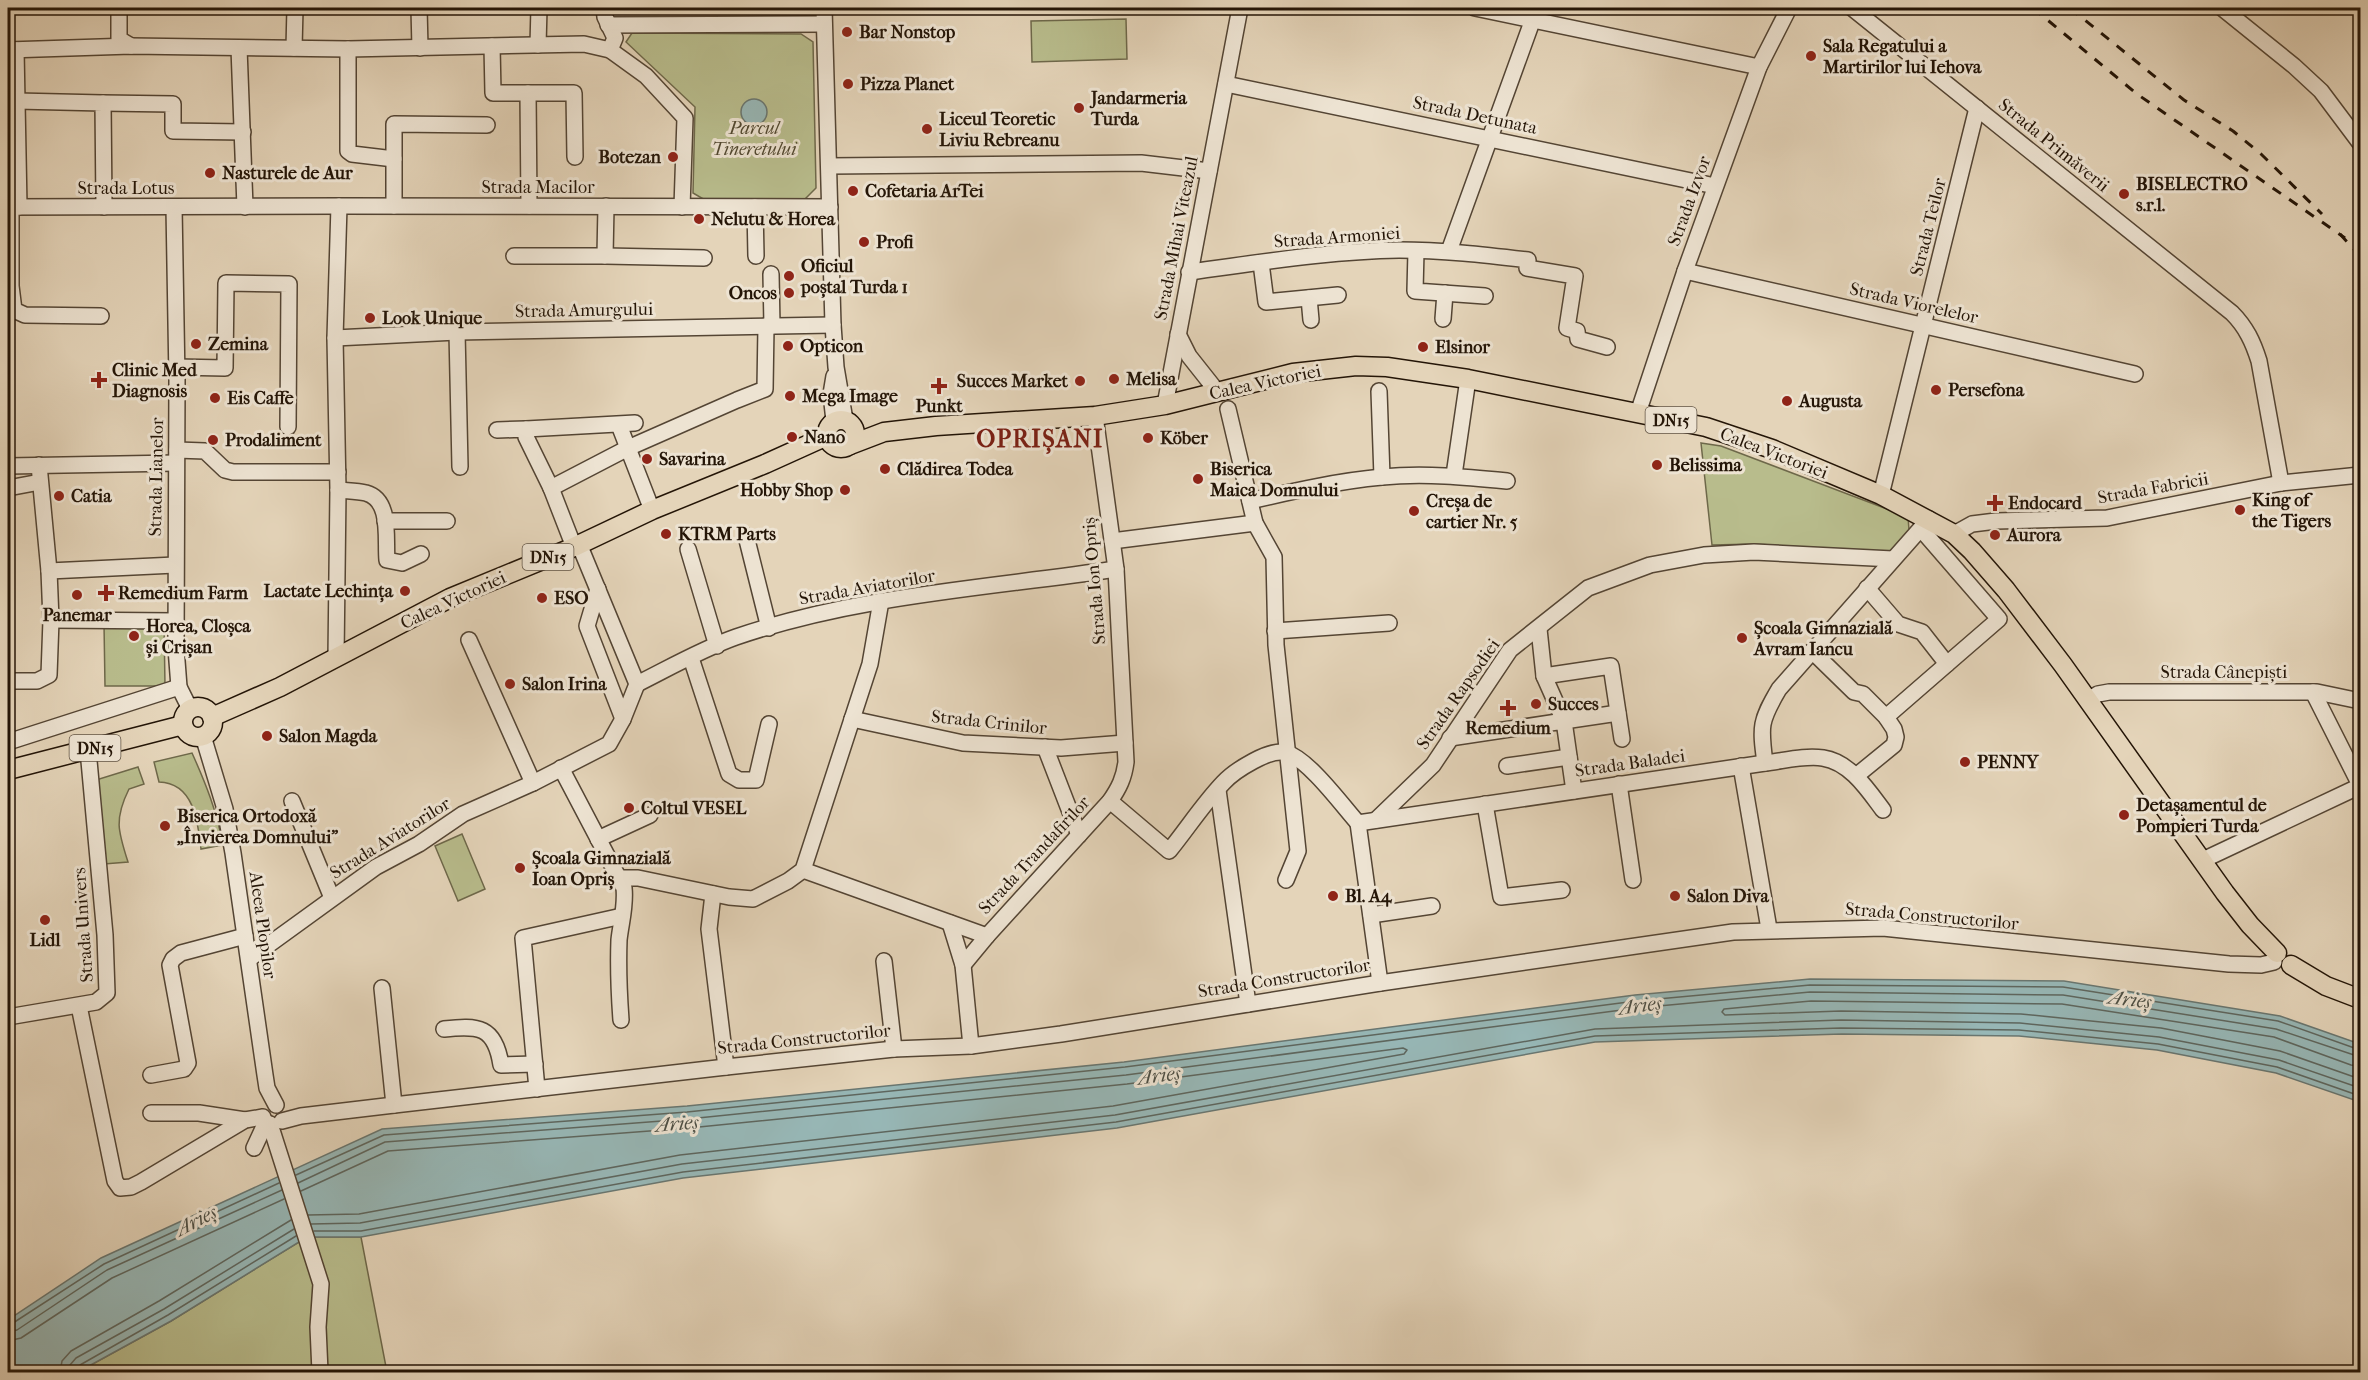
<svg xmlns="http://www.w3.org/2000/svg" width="2368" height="1380" font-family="'IM FELL French Canon',serif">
<rect width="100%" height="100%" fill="#e4d4b9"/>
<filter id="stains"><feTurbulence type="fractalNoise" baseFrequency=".00333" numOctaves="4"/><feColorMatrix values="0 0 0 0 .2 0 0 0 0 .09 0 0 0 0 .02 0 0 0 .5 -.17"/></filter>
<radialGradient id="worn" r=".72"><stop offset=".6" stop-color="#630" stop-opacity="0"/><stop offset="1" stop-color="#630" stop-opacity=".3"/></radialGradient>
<g fill="#b8bc8c" stroke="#6e684a" stroke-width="1.5">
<polygon points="1126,19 1127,59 1032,62 1031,21"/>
<polygon points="632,33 801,34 813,42 816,188 805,199 705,200 693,193 695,107 626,42"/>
<polygon points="1701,443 1721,446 1908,517 1909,530 1891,552 1754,544 1712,545"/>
<polygon points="164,623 165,686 105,686 104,624"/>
<path d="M192,753C206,784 217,812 223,845L201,849C198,822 194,783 159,782L154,762Z"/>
<path d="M138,767L144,784L129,789C114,819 118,831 128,862L104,864L96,780Z"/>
<polygon points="462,834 485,889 458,901 435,846"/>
<polygon points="307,1237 361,1237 387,1372 78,1372 171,1321"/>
</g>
<g fill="#97b7b6" stroke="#697670" stroke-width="1.5">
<circle cx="754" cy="112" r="13"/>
<polygon points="1810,979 2064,981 2280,1016 2360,1044 2360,1102 2276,1073 2157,1050 2019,1036 1842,1034 1595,1042 1117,1128 683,1178 361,1237 307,1237 171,1321 78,1372 8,1372 8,1320 101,1258 382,1129 687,1106 1124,1062 1635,995"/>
</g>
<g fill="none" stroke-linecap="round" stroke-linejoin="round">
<g stroke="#5e665e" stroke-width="1.5">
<polyline points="2360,1066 2351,1065 2274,1037 2062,1004 1811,1001 1724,1009 1722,1012 1725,1015 1841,1011 2021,1014 2161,1028 2280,1051 2360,1079"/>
<polyline points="296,1175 384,1135 687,1112 1125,1067 1636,1001 1810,985 2063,987 2278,1021 2360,1050"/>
<polyline points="298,1183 385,1142 688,1119 1126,1075 1637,1008 1810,992 2063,995 2276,1029 2360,1057"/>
<polyline points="301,1191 388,1151 689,1128 1127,1084 1403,1048 1407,1050 1404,1054 1113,1106 680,1155 359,1214 308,1215"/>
<polyline points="311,1224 360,1223 682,1164 1115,1115 1595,1029 1841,1020 2020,1023 2159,1037 2279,1060 2360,1088"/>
<polyline points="314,1231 361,1231 683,1172 1116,1122 1595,1036 1841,1028 2019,1030 2158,1044 2277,1067 2360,1096"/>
<polyline points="8,1324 13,1323 104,1264 279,1183"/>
<polyline points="8,1332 17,1330 107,1270 282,1190"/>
<polyline points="8,1341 21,1338 112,1278 284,1199"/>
<polyline points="60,1372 62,1361 71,1351 159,1301 291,1220"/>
<polyline points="69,1372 70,1365 76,1358 164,1309 294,1229"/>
<polyline points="77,1372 80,1365 168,1315 296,1236"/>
</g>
<g stroke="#544534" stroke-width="18">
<g id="minor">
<polyline points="119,8 119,39 131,46"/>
<polyline points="419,8 420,48"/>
<polyline points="604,8 605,17 615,38 610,50"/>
<polyline points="824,8 833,325 836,367 845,420"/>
<polyline points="1475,8 1759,67"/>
<path d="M1852,8L2232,313C2246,327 2253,342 2259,361L2281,483"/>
<polyline points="2222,8 2294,66 2321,91 2360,143"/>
<polyline points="608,25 824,24"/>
<polyline points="538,45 539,8"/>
<polyline points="492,46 493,93 574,93 575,157"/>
<polyline points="239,48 245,207"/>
<polyline points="294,48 295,8"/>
<polyline points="348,49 348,151 352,154 394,159"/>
<polyline points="8,50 131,46 348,49 584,44 610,50 646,76 685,118 682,207"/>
<polyline points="16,50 19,207"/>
<polyline points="1226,84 1715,186"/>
<polyline points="528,93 529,206"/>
<polyline points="17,101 103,103 104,207"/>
<polyline points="103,103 173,104 173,131 243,132"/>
<polyline points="829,166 1141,163 1209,171"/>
<polyline points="394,206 394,124 487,125"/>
<polyline points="8,207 339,206 830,207"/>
<polyline points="11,207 11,286 14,310 25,315 101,316"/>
<polyline points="174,207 177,380 176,648 179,687 190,709"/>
<polyline points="755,207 756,256"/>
<polyline points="1416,251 1415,291 1485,296"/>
<polyline points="1449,251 1533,19"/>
<polyline points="514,256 605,256 606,206"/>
<polyline points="605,256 704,258"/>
<polyline points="1261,263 1266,302 1338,295"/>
<polyline points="1685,271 2135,374"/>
<path d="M1189,272C1258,263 1329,251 1399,250C1442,250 1485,255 1528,260L1527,268L1575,276L1567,328L1577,331L1578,339L1607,347"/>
<polyline points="771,274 772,326"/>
<polyline points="1309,298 1311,320"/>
<polyline points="1443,319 1445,293"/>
<polyline points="457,332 460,467"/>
<polyline points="1178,334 1189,356 1212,385 1215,392"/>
<polyline points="335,338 457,332 833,325"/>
<polyline points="176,367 225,368 226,283 289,284 288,427"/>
<polyline points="834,376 831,394 834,421"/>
<polyline points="1379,391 1382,477"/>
<polyline points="1165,405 1240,8"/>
<polyline points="1228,409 1255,523 1274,557 1276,645 1298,851 1286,880"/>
<polyline points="1638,413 1685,271 1759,67 1789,8"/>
<polyline points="619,425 652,510"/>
<polyline points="526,429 635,423"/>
<polyline points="497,430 526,429 526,437 551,488 574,547"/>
<polyline points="177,450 205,451 225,470 233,472 338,472"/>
<polyline points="39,465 49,571 51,620 175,621"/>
<polyline points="8,466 176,463"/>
<polyline points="1454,475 1468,379"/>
<polyline points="8,488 40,482"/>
<polyline points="551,488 628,448 737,400 765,389 766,326"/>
<path d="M338,490C347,491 357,491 366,493C392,500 385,540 387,560L402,563L421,554"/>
<polyline points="1881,495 1977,108"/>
<path d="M1250,501C1294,491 1338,481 1382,477C1424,473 1466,477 1507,481"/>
<polyline points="385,521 447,521"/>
<polyline points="1921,529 1999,619 1947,664"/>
<polyline points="1954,534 1972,524 1996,521 2107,518 2281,483 2360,475"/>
<polyline points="746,536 769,628"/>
<polyline points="1112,541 1255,523"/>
<polyline points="688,549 717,646"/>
<polyline points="49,571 175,565"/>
<polyline points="1867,588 1898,624 1922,632 1947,664 1886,717"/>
<polyline points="598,589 587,626 623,719"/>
<polyline points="1539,629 1544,676 1564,721 1618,713"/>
<polyline points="1275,631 1389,623"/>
<polyline points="469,640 533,783"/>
<polyline points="1812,651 1854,692 1863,694 1886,717 1894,729 1896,737 1894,745 1856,776"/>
<polyline points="336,658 338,490 335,338 339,206"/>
<polyline points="691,658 729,774 739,780 756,780 769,724"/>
<polyline points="1544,676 1611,666 1622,739"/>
<polyline points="8,681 37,681 49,675 51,620"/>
<path d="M637,684C669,668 702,649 736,637C858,595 989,588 1116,569"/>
<polyline points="2313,692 2360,785"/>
<polyline points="2088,700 2098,694 2109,692 2317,692 2360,701"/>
<polyline points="852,719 963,743 1061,748 1125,743"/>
<polyline points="203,736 225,809 233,853 265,1075 267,1088 276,1105"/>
<polyline points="1450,738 1564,721 1574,791"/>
<polyline points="8,742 179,687"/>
<polyline points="1045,747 1079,835"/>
<path d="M1765,763C1760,726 1760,721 1779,689L1929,519"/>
<polyline points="1507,766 1569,757"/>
<polyline points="1741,766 1769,929"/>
<path d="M561,768L624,888C626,906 621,922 619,940C618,967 619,993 621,1020"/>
<polyline points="1619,784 1633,880"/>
<polyline points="1218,790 1248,1004"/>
<polyline points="292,801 332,898"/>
<path d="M1110,801L1169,851C1187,829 1203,804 1223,783C1234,771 1271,747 1287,753C1309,760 1342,805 1358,823"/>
<polyline points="1485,804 1501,897 1562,890"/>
<polyline points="1376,820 1433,765 1510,650 1588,588 1650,565 1704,555 1754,552 1893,559"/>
<path d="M1358,823L1765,763C1783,761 1805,755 1823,758C1850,762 1868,790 1883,810"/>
<polyline points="1358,823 1380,983"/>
<polyline points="598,839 650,815"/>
<polyline points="2203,860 2360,786"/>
<polyline points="803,870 987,936"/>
<polyline points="619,878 638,878 729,897 753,899 788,881 803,870 870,664 881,601"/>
<polyline points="713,894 709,929 726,1067"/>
<polyline points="1371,915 1432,906"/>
<polyline points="950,923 963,965 971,1046"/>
<polyline points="249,959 376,867 419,844 463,814 533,783 609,744 623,719 637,684 579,544"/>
<polyline points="884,961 894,1049"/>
<path d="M963,965L987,936L1110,801C1119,788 1124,778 1126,762L1116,569L1095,416"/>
<polyline points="382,988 394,1105"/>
<polyline points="79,1006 115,1181 120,1188 131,1187 141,1182 245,1120 263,1117"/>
<polyline points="8,1017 96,1002 107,993 105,935 88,750"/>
<path d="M444,1029C478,1025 495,1026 501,1065L535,1064"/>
<polyline points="151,1075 184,1069 188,1063 170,965 173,959 181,953 245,936"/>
<polyline points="537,1089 523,938 622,916"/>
<polyline points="151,1113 199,1113 245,1120"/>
<polyline points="282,1121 301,1116 394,1105 726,1067 894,1049 971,1046 1061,1034 1380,983 1733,932 1883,928 2229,964 2261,965 2274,962"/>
<polyline points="270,1124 321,1284 318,1327 320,1372"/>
<polyline points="254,1148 266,1122"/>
</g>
</g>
<g stroke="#241507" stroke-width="21">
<g id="major">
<circle cx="841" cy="434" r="14"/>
<polyline points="850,445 884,432 936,426 1095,416 1165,405 1293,373 1356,366 1387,367 1468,379 1706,427 1772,449 1881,495 1954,534 1972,551 2006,590 2063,665 2225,893 2250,925 2277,953"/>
<circle cx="198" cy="722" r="15"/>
<polyline points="212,717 280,687 450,598 574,547 652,510 765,464 827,436"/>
<polyline points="8,770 183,725"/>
<polyline points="2291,965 2326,986 2360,999"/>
</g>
</g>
<use href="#minor" stroke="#ede3d2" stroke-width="15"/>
<use href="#major" stroke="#e4d4b9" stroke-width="18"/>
<g stroke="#241507" stroke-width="3" stroke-dasharray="10 10" stroke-linecap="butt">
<polyline points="2033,8 2137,94 2345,238"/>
<polyline points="2070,8 2184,100 2233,131 2261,154 2322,214"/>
<polyline points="2340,234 2360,256"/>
</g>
</g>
<g fill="#8f2418" stroke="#ede3d2" stroke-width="2">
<circle cx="847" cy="32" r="6"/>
<circle cx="1811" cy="56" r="6"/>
<circle cx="848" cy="84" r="6"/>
<circle cx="1079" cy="108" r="6"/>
<circle cx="927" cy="129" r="6"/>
<circle cx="673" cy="157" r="6"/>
<circle cx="210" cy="173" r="6"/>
<circle cx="853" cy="191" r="6"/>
<circle cx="2124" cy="194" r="6"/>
<circle cx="699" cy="219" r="6"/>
<circle cx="864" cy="242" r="6"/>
<circle cx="789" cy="276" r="6"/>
<circle cx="789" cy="293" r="6"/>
<circle cx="370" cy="318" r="6"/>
<circle cx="196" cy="344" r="6"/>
<circle cx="788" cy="346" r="6"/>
<circle cx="1423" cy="347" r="6"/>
<circle cx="1114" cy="379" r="6"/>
<path d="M96 371h6v6h6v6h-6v6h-6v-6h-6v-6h6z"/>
<circle cx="1080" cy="381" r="6"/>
<path d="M936 377h6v6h6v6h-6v6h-6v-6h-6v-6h6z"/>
<circle cx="1936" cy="390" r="6"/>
<circle cx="790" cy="396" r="6"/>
<circle cx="215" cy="398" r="6"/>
<circle cx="1787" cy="401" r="6"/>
<circle cx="792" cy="437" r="6"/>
<circle cx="1148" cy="438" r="6"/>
<circle cx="213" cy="440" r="6"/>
<circle cx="647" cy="459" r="6"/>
<circle cx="1657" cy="465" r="6"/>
<circle cx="885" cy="469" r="6"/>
<circle cx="1198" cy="479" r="6"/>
<circle cx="845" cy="490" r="6"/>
<circle cx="59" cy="496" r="6"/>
<path d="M1992 494h6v6h6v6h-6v6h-6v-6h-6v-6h6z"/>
<circle cx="2240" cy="510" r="6"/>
<circle cx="1414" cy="511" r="6"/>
<circle cx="666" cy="534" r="6"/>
<circle cx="1995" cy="535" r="6"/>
<circle cx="405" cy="591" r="6"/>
<path d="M103 584h6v6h6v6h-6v6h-6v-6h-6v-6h6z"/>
<circle cx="77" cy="595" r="6"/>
<circle cx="542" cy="598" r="6"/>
<circle cx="134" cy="636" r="6"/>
<circle cx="1742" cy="638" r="6"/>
<circle cx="510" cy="684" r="6"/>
<circle cx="1536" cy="704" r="6"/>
<path d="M1505 699h6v6h6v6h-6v6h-6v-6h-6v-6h6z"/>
<circle cx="267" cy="736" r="6"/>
<circle cx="1965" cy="762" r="6"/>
<circle cx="629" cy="808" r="6"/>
<circle cx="2124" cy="815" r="6"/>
<circle cx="165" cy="826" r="6"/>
<circle cx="520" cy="868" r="6"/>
<circle cx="1333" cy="896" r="6"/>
<circle cx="1675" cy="896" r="6"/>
<circle cx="45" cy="920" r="6"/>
</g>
<g text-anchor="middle" stroke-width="6" stroke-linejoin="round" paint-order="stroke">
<g fill="#ede3d2" stroke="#605344" stroke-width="1.5">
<rect x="1645.5" y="407" width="51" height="26" rx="4.5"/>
<rect x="522.5" y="544" width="51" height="26" rx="4.5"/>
<rect x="69.5" y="735" width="51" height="26" rx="4.5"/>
</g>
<g font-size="16" font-weight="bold" fill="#241507">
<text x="1671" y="426">DN15</text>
<text x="548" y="563">DN15</text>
<text x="95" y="754">DN15</text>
</g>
<g font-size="18" font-weight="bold" fill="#241507" stroke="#ede3d2" text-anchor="start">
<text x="859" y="38">Bar Nonstop</text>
<text x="1823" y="52">Sala Regatului a<tspan x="1823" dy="21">Martirilor lui Iehova</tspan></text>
<text x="860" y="90">Pizza Planet</text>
<text x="1091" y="104">Jandarmeria<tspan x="1091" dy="21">Turda</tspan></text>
<text x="939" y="125">Liceul Teoretic<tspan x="939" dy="21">Liviu Rebreanu</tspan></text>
<text x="661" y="163" text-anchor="end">Botezan</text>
<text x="222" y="179">Nasturele de Aur</text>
<text x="2136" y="190">BISELECTRO<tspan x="2136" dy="21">s.r.l.</tspan></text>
<text x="865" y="197">Cofetaria ArTei</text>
<text x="711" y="225">Nelutu &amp; Horea</text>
<text x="876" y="248">Profi</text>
<text x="801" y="272">Oficiul<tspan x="801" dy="21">poștal Turda 1</tspan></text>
<text x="777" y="299" text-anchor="end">Oncos</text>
<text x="382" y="324">Look Unique</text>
<text x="208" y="350">Zemina</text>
<text x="800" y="352">Opticon</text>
<text x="1435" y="353">Elsinor</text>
<text x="112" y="376">Clinic Med<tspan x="112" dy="21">Diagnosis</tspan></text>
<text x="1126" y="385">Melisa</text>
<text x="1068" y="387" text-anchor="end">Succes Market</text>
<text x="1948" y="396">Persefona</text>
<text x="802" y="402">Mega Image</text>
<text x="227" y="404">Eis Caffe</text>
<text x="1799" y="407">Augusta</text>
<text x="939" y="412" text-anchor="middle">Punkt</text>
<text x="804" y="443">Nano</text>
<text x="1160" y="444">Köber</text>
<text x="225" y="446">Prodaliment</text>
<text x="659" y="465">Savarina</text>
<text x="1669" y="471">Belissima</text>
<text x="897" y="475">Clădirea Todea</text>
<text x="1210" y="475">Biserica<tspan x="1210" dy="21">Maica Domnului</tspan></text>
<text x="833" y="496" text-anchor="end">Hobby Shop</text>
<text x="71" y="502">Catia</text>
<text x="2252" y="506">King of<tspan x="2252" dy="21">the Tigers</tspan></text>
<text x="1426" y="507">Creșa de<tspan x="1426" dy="21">cartier Nr. 5</tspan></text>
<text x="2008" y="509">Endocard</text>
<text x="678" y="540">KTRM Parts</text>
<text x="2007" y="541">Aurora</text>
<text x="393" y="597" text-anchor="end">Lactate Lechința</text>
<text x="118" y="599">Remedium Farm</text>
<text x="554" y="604">ESO</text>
<text x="77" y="621" text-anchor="middle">Panemar</text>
<text x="146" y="632">Horea, Cloșca<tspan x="146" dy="21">și Crișan</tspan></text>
<text x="1754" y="634">Școala Gimnazială<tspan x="1754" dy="21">Avram Iancu</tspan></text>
<text x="522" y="690">Salon Irina</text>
<text x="1548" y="710">Succes</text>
<text x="1508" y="734" text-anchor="middle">Remedium</text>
<text x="279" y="742">Salon Magda</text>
<text x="1977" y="768">PENNY</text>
<text x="2136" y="811">Detașamentul de<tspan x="2136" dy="21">Pompieri Turda</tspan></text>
<text x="641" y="814">Coltul VESEL</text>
<text x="177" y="822">Biserica Ortodoxă<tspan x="177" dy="21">„Învierea Domnului”</tspan></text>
<text x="532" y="864">Școala Gimnazială<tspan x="532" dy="21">Ioan Opriș</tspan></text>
<text x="1345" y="902">Bl. A4</text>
<text x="1687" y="902">Salon Diva</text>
<text x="45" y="946" text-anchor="middle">Lidl</text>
</g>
<g font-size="18" fill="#241507" stroke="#ede3d2">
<text transform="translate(1475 115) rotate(12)" y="6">Strada Detunata</text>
<text transform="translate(2054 145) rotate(39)" y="6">Strada Primăverii</text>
<text x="538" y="193">Strada Macilor</text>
<text x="126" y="194">Strada Lotus</text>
<text transform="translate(1689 201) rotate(-70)" y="6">Strada Izvor</text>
<text transform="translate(1928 227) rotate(-76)" y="6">Strada Teilor</text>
<text transform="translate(1337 237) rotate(-4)" y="6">Strada Armoniei</text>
<text transform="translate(1176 238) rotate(-79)" y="6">Strada Mihai Viteazul</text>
<text transform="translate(1914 303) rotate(13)" y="6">Strada Viorelelor</text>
<text transform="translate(584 310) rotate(-1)" y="6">Strada Amurgului</text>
<text transform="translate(1265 382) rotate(-12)" y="6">Calea Victoriei</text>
<text transform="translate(1774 453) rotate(21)" y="6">Calea Victoriei</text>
<text transform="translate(156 477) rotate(-89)" y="6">Strada Lianelor</text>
<text transform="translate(2153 488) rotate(-10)" y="6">Strada Fabricii</text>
<text transform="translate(1094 581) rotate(-95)" y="6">Strada Ion Opriș</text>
<text transform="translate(867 587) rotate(-10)" y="6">Strada Aviatorilor</text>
<text transform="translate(453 600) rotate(-25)" y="6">Calea Victoriei</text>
<text x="2224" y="678">Strada Cânepiști</text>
<text transform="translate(1458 694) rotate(-55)" y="6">Strada Rapsodiei</text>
<text transform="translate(989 722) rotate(6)" y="6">Strada Crinilor</text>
<text transform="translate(1630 763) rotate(-8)" y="6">Strada Baladei</text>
<text transform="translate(390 838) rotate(-32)" y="6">Strada Aviatorilor</text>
<text transform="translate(1034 855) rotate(-47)" y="6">Strada Trandafirilor</text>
<text transform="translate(1932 916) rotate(5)" y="6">Strada Constructorilor</text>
<text transform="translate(83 925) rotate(-94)" y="6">Strada Univers</text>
<text transform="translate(263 925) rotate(82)" y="6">Aleea Plopilor</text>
<text transform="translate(1284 978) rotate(-9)" y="6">Strada Constructorilor</text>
<text transform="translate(804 1039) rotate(-6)" y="6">Strada Constructorilor</text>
</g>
<g font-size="18" font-style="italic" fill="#50472f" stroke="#ede3d2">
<text x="754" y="134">Parcul<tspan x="754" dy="21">Tineretului</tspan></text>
</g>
<g font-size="20" font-style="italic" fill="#4c4e44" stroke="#ede3d2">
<text transform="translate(2130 999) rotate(7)" y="7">Arieș</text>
<text transform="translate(1640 1005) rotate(-7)" y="7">Arieș</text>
<text transform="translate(1159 1075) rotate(-7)" y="7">Arieș</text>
<text transform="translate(677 1123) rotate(-4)" y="7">Arieș</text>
<text transform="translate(196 1220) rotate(-27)" y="7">Arieș</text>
</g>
<g font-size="24" font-weight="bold" letter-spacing="1.5" fill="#7a1f14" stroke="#ede3d2">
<text x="1040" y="447">OPRIȘANI</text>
</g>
</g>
<rect width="2368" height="1380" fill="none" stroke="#e4d4b9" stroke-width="30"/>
<rect x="9" y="9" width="2350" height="1362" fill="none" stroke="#241507" stroke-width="3"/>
<rect x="15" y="15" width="2338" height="1350" fill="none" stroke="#241507" stroke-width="1.5"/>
<rect width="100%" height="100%" filter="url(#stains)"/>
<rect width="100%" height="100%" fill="url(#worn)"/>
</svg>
